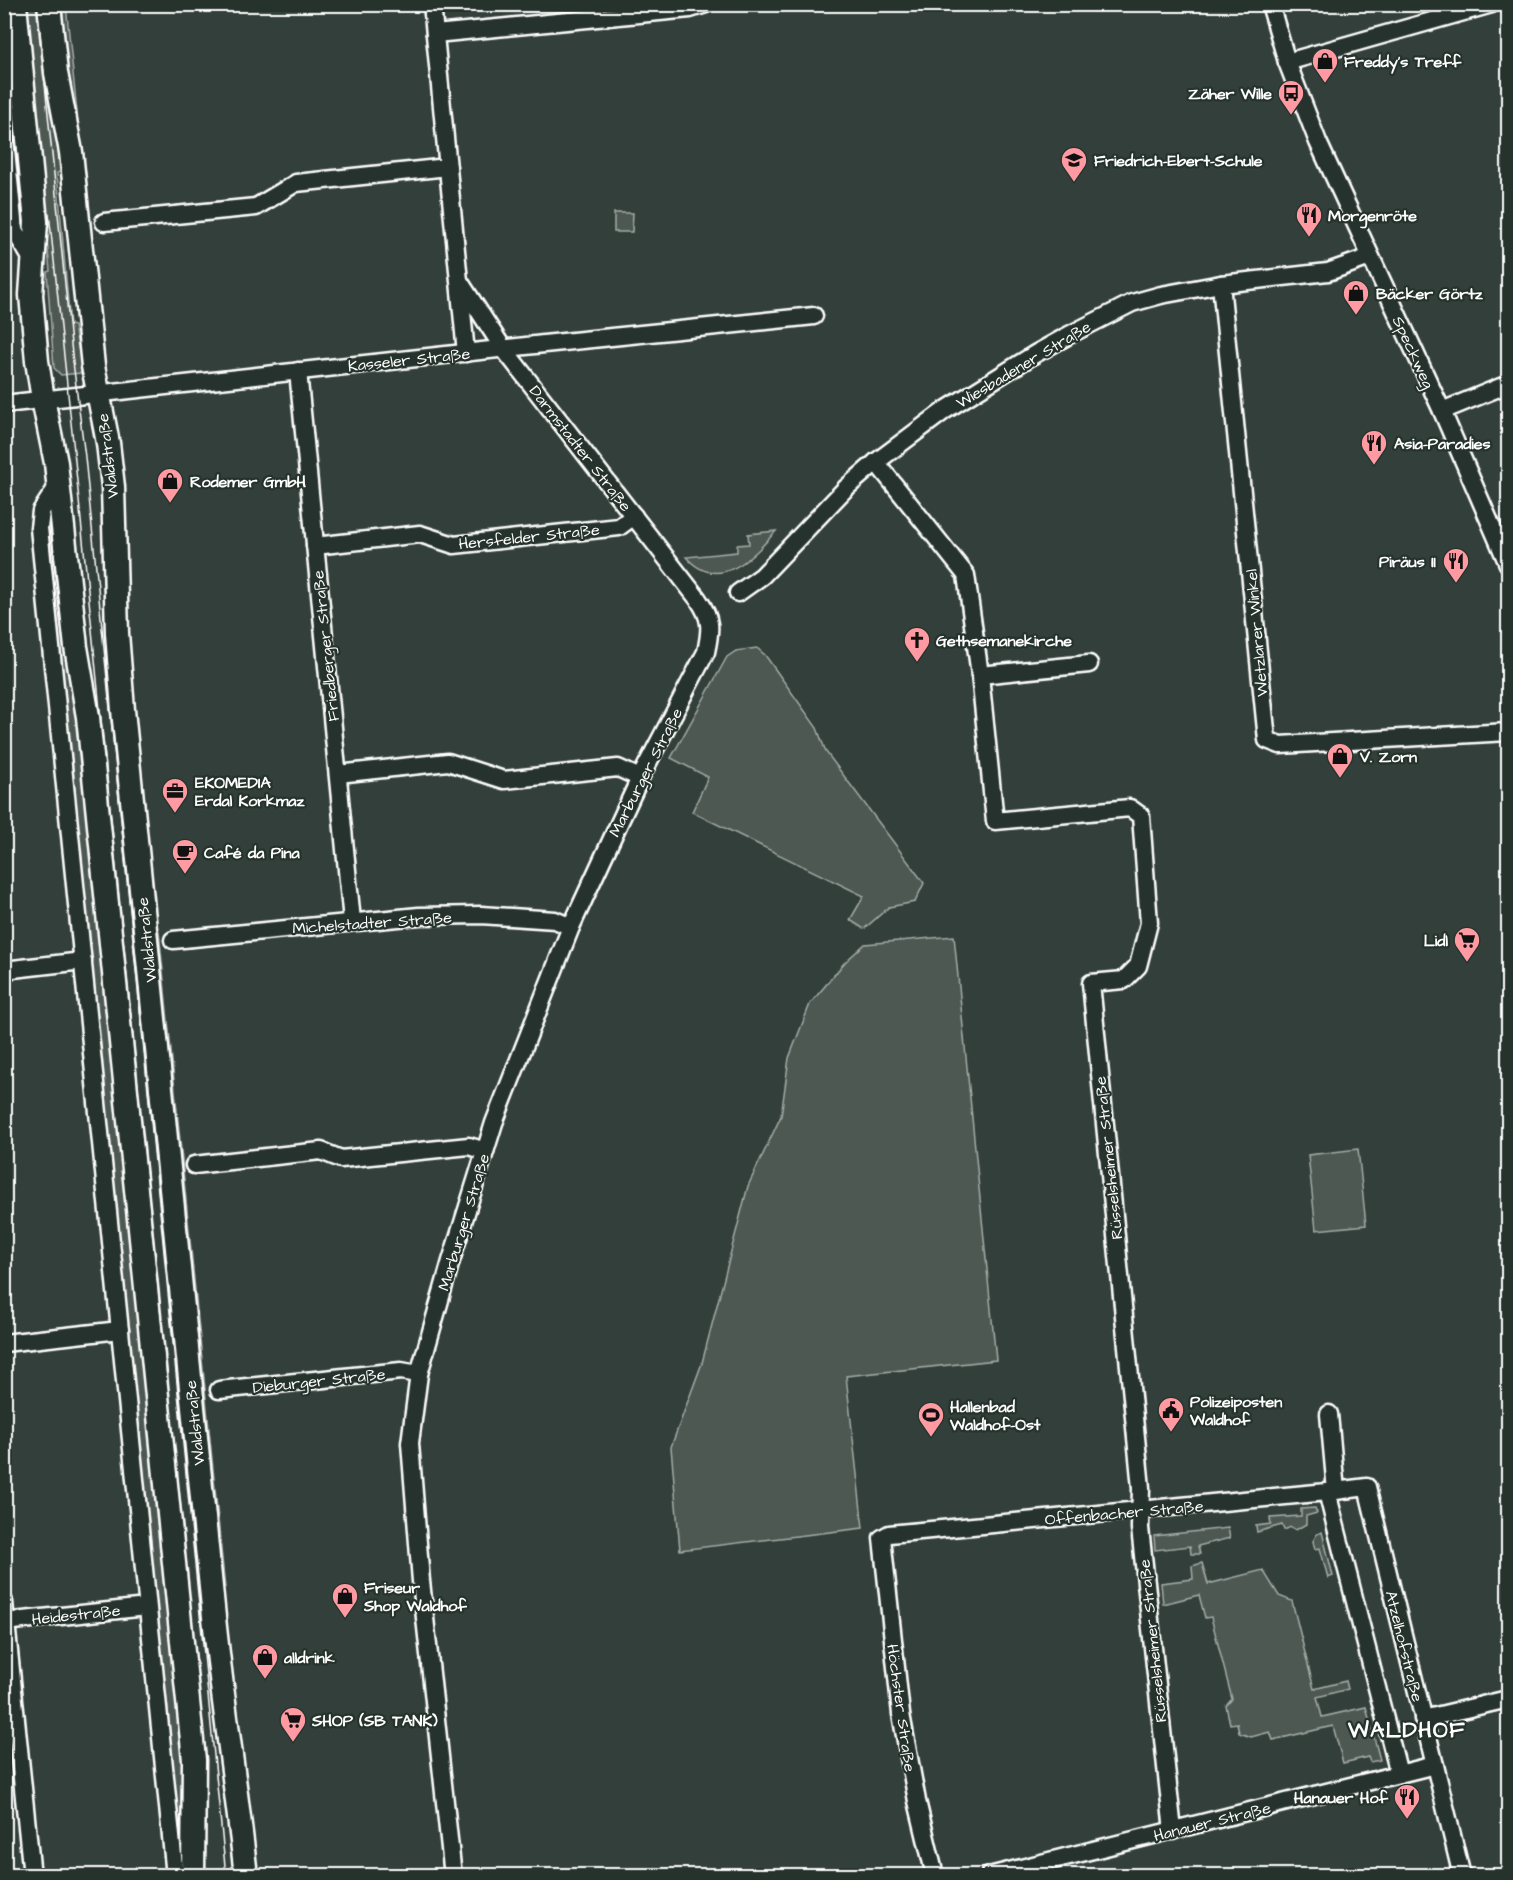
<svg xmlns="http://www.w3.org/2000/svg" width="1513" height="1880" font-family="'Architects Daughter',sans-serif">
<rect width="100%" height="100%" fill="#333f3a"/>
<filter id="ink" filterUnits="userSpaceOnUse"><feTurbulence type="fractalNoise" baseFrequency=".0167" numOctaves="2"/><feDisplacementMap in="SourceGraphic" scale="12" xChannelSelector="R" yChannelSelector="G"/><feConvolveMatrix kernelMatrix="1 2 1 2 8 2 1 2 1" color-interpolation-filters="sRGB"/></filter>
<g filter="url(#ink)">
<g fill="#4d5853" stroke="#a6aca9" stroke-width="1.5">
<polygon points="4,5 25,216 22,214 5,30"/>
<polygon points="24,5 41,5 52,117 55,117 63,171 57,173 70,325 74,326 82,368 81,373 61,375 54,368 47,272 50,271"/>
<polygon points="56,5 66,5 80,141 75,142"/>
<polygon points="614,213 633,213 632,232 614,232"/>
<polygon points="50,503 78,716 183,1766 183,1875 46,535"/>
<path d="M776,531C753,557 719,594 686,557L737,552V545L749,544L748,534Z"/>
<polygon points="757,648 765,655 817,728 826,752 924,883 915,902 889,907 864,929 850,920 864,896 692,812 708,777 671,758 727,657 736,651"/>
<polygon points="153,931 159,931 225,1588 218,1568"/>
<polygon points="954,936 996,1360 846,1376 863,1528 680,1550 671,1447 702,1363 748,1186 781,1116 789,1058 810,1004 845,962 865,944"/>
<polygon points="1358,1149 1366,1225 1316,1230 1308,1155"/>
<polygon points="1315,1508 1317,1513 1306,1516 1306,1524 1296,1530 1291,1527 1284,1530 1282,1525 1257,1532 1256,1526 1271,1524 1270,1518 1301,1516 1301,1509"/>
<polygon points="1228,1528 1230,1538 1198,1546 1200,1554 1191,1554 1190,1546 1155,1550 1154,1536"/>
<polygon points="1322,1532 1333,1576 1328,1578 1320,1548 1315,1549 1313,1541 1317,1534"/>
<polygon points="1202,1563 1208,1584 1263,1570 1279,1596 1292,1601 1314,1689 1346,1681 1348,1689 1317,1697 1322,1717 1366,1707 1380,1760 1370,1762 1368,1757 1343,1763 1333,1726 1273,1740 1270,1732 1251,1737 1239,1733 1237,1723 1230,1724 1226,1706 1232,1699 1211,1617 1205,1618 1199,1595 1163,1604 1161,1583 1193,1579 1192,1566"/>
</g>
<g fill="none" stroke-linecap="round" stroke-linejoin="round">
<g stroke="#fff" stroke-width="21">
<g id="street">
<polyline points="432,4 466,353"/>
<polyline points="1270,4 1287,62 1318,142 1442,411 1508,564"/>
<polyline points="435,34 690,9 706,4"/>
<polyline points="1287,62 1492,4"/>
<polyline points="4,130 14,230 33,261"/>
<polyline points="104,222 256,207 296,183 448,167"/>
<polyline points="1221,284 1267,740 1280,745 1508,732"/>
<polyline points="298,371 352,921"/>
<polyline points="4,404 544,344 814,316"/>
<polyline points="1442,411 1508,384"/>
<polyline points="876,462 966,575 980,675 995,821 1130,808 1141,816 1149,923 1138,966 1124,980 1091,983 1141,1488 1140,1528 1173,1831"/>
<polyline points="59,484 41,511 39,528 175,1876"/>
<polyline points="315,546 420,534 454,545 619,527 634,516"/>
<polyline points="738,593 762,576 846,488 876,462 944,411 1035,354 1069,335 1132,303 1161,295 1221,284 1328,272 1370,257"/>
<polyline points="980,675 1089,664"/>
<polyline points="338,774 448,762 504,780 618,768 640,778"/>
<polyline points="173,940 419,916 481,915 555,920 571,927"/>
<polyline points="4,970 83,961"/>
<polyline points="194,1165 321,1151 341,1159 469,1146 485,1151"/>
<polyline points="4,1343 120,1330"/>
<polyline points="219,1390 401,1371 419,1374"/>
<polyline points="1329,1414 1336,1491"/>
<polyline points="1327,1492 1399,1774"/>
<polyline points="4,1602 32,1876"/>
<polyline points="4,1622 147,1607"/>
<polyline points="1423,1719 1508,1699"/>
<path d="M453,1876L421,1581L410,1443L419,1374L451,1261L494,1123L571,927L640,778L706,652C711,629 712,619 698,599L503,348L460,282"/>
<polyline points="935,1876 917,1801 901,1714 882,1538 889,1534 1327,1492 1367,1487 1462,1876"/>
<polyline points="989,1876 1435,1765"/>
</g>
</g>
<g stroke="#fff" stroke-width="27">
<g id="secondary">
<polyline points="15,4 36,222 31,295 37,361 43,399 56,463 76,647 88,717 194,1760 193,1876"/>
<path d="M49,4L56,73L71,152L93,366L108,443L113,487L117,633L123,710L215,1627C224,1710 237,1793 246,1876"/>
</g>
</g>
<use href="#street" stroke="#26332d" stroke-width="16"/>
<use href="#secondary" stroke="#26332d" stroke-width="22"/>
<g stroke="#fff" stroke-width="1.5">
<polyline points="37,4 72,354 85,457 226,1876"/>
<polyline points="49,213 74,451 168,1386"/>
</g>
</g>
</g>
<defs>
<g id="shop-pin" transform="scale(1.35)"><path d="M0 17L-7.5 6A9.5 9.5 0 1 1 7.5 6Z" fill="#ff9aa2" stroke="#26332d"/><path d="M-5-2.5h2.3a2.7 3.5 0 0 1 5.4 0H5L5.5 6h-11ZM-1.5-2.5h3a1.5 2.3 0 0 0-3 0Z" fill="#111"/></g>
<g id="bus-pin" transform="scale(1.35)"><path d="M0 17L-7.5 6A9.5 9.5 0 1 1 7.5 6Z" fill="#ff9aa2" stroke="#26332d"/><path d="M-5-6H5V4H4V6H2V4H-2V6H-4V4H-5ZM-3.5-4V0h7V-4ZM-3.5 1.2v1.5H-2V1.2ZM2 1.2v1.5H3.5V1.2Z" fill="#111"/></g>
<g id="school-pin" transform="scale(1.35)"><path d="M0 17L-7.5 6A9.5 9.5 0 1 1 7.5 6Z" fill="#ff9aa2" stroke="#26332d"/><path d="M0-5L7-2L0 1L-7-2ZM-4 1L0 2.5L4 1V4Q0 6-4 4Z" fill="#111"/></g>
<g id="restaurant-pin" transform="scale(1.35)"><path d="M0 17L-7.5 6A9.5 9.5 0 1 1 7.5 6Z" fill="#ff9aa2" stroke="#26332d"/><path d="M-5-6h1v4h1v-4h1v4h1v-4h1v5L-1.5 .5V6h-2V.5L-5-1ZM5-6V6H3V1.5H1.5Q1.5-4 5-6Z" fill="#111"/></g>
<g id="church-pin" transform="scale(1.35)"><path d="M0 17L-7.5 6A9.5 9.5 0 1 1 7.5 6Z" fill="#ff9aa2" stroke="#26332d"/><path d="M-1.2-6h2.4v3.5h3.3v2.4h-3.3V6h-2.4V-.1h-3.3v-2.4h3.3Z" fill="#111"/></g>
<g id="office-pin" transform="scale(1.35)"><path d="M0 17L-7.5 6A9.5 9.5 0 1 1 7.5 6Z" fill="#ff9aa2" stroke="#26332d"/><path d="M-6-3h4V-5.5h4V-3h4V5H-6ZM-1-4.5V-3h2v-1.5ZM-6 0V1H6V0Z" fill="#111"/></g>
<g id="cafe-pin" transform="scale(1.35)"><path d="M0 17L-7.5 6A9.5 9.5 0 1 1 7.5 6Z" fill="#ff9aa2" stroke="#26332d"/><path d="M-5.5-4.5H6V0H3Q3 3.5 0 3.5H-2.5Q-5.5 3.5-5.5 0ZM3-3.2v2h1.7v-2ZM-6 4.5H4V6H-6Z" fill="#111"/></g>
<g id="supermarket-pin" transform="scale(1.35)"><path d="M0 17L-7.5 6A9.5 9.5 0 1 1 7.5 6Z" fill="#ff9aa2" stroke="#26332d"/><path d="M-6-5.5h2.5l.6 2H6L4.5 2H-2.5L-4.4-4H-6ZM-1.5 3.2a1.3 1.3 0 1 0 .1 0ZM3 3.2a1.3 1.3 0 1 0 .1 0Z" fill="#111"/></g>
<g id="civic-pin" transform="scale(1.35)"><path d="M0 17L-7.5 6A9.5 9.5 0 1 1 7.5 6Z" fill="#ff9aa2" stroke="#26332d"/><path d="M-.6-6.5H3V-4.5H.6V-3L4-1V1h2V6H-6V1h2V-1L-.6-3ZM-1.2 2.5V6h2.4V2.5Z" fill="#111"/></g>
<g id="stadium-pin" transform="scale(1.35)"><path d="M0 17L-7.5 6A9.5 9.5 0 1 1 7.5 6Z" fill="#ff9aa2" stroke="#26332d"/><path d="M0-5a6.5 5 0 1 0 0 10a6.5 5 0 1 0 0-10ZM-3.5-1.8h7v3.6h-7Z" fill="#111"/></g>
</defs>
<g fill-rule="evenodd">
<use href="#shop-pin" x="1325" y="61"/>
<use href="#bus-pin" x="1291" y="93"/>
<use href="#school-pin" x="1074" y="160"/>
<use href="#restaurant-pin" x="1309" y="215"/>
<use href="#shop-pin" x="1356" y="293"/>
<use href="#restaurant-pin" x="1374" y="443"/>
<use href="#shop-pin" x="170" y="481"/>
<use href="#restaurant-pin" x="1456" y="561"/>
<use href="#church-pin" x="917" y="640"/>
<use href="#shop-pin" x="1340" y="756"/>
<use href="#office-pin" x="175" y="791"/>
<use href="#cafe-pin" x="185" y="852"/>
<use href="#supermarket-pin" x="1467" y="940"/>
<use href="#civic-pin" x="1171" y="1410"/>
<use href="#stadium-pin" x="931" y="1415"/>
<use href="#shop-pin" x="345" y="1596"/>
<use href="#shop-pin" x="265" y="1657"/>
<use href="#supermarket-pin" x="293" y="1720"/>
<use href="#restaurant-pin" x="1407" y="1797"/>
</g>
<g text-anchor="middle" stroke-width="4.5" stroke-linejoin="round" paint-order="stroke">
<g font-size="16" font-weight="bold" fill="#fff" stroke="#26332d" text-anchor="start">
<text x="1344" y="67">Freddy's Treff</text>
<text x="1272" y="99" text-anchor="end">Zäher Wille</text>
<text x="1094" y="166">Friedrich-Ebert-Schule</text>
<text x="1328" y="221">Morgenröte</text>
<text x="1376" y="299">Bäcker Görtz</text>
<text x="1394" y="449">Asia-Paradies</text>
<text x="190" y="487">Rodemer GmbH</text>
<text x="1436" y="567" text-anchor="end">Piräus II</text>
<text x="936" y="646">Gethsemanekirche</text>
<text x="1360" y="762">V. Zorn</text>
<text x="195" y="788">EKOMEDIA<tspan x="195" dy="18">Erdal Korkmaz</tspan></text>
<text x="204" y="858">Café da Pina</text>
<text x="1448" y="946" text-anchor="end">Lidl</text>
<text x="1190" y="1407">Polizeiposten<tspan x="1190" dy="18">Waldhof</tspan></text>
<text x="950" y="1412">Hallenbad<tspan x="950" dy="18">Waldhof-Ost</tspan></text>
<text x="364" y="1593">Friseur<tspan x="364" dy="18">Shop Waldhof</tspan></text>
<text x="284" y="1663">alldrink</text>
<text x="312" y="1726">SHOP (SB TANK)</text>
<text x="1388" y="1803" text-anchor="end">Hanauer Hof</text>
</g>
<g font-size="16" fill="#fff" stroke="#26332d">
<text transform="translate(1414 352) rotate(65)" y="6">Speckweg</text>
<text transform="translate(409 359) rotate(-6)" y="6">Kasseler Straße</text>
<text transform="translate(1023 364) rotate(-31)" y="6">Wiesbadener Straße</text>
<text transform="translate(581 448) rotate(52)" y="6">Darmstadter Straße</text>
<text transform="translate(107 456) rotate(-97)" y="6">Waldstraße</text>
<text transform="translate(529 536) rotate(-6)" y="6">Hersfelder Straße</text>
<text transform="translate(1256 633) rotate(-95)" y="6">Wetzlarer Winkel</text>
<text transform="translate(325 646) rotate(-96)" y="6">Friedberger Straße</text>
<text transform="translate(645 772) rotate(-63)" y="6">Marburger Straße</text>
<text transform="translate(372 922) rotate(-4)" y="6">Michelstadter Straße</text>
<text transform="translate(146 940) rotate(-96)" y="6">Waldstraße</text>
<text transform="translate(1108 1158) rotate(-96)" y="6">Rüsselsheimer Straße</text>
<text transform="translate(463 1222) rotate(-73)" y="6">Marburger Straße</text>
<text transform="translate(319 1380) rotate(-6)" y="6">Dieburger Straße</text>
<text transform="translate(194 1423) rotate(-96)" y="6">Waldstraße</text>
<text transform="translate(1124 1512) rotate(-5)" y="6">Offenbacher Straße</text>
<text transform="translate(76 1614) rotate(-6)" y="6">Heidestraße</text>
<text transform="translate(1152 1641) rotate(-96)" y="6">Rüsselsheimer Straße</text>
<text transform="translate(1405 1646) rotate(76)" y="6">Atzelhofstraße</text>
<text transform="translate(902 1708) rotate(82)" y="6">Höchster Straße</text>
<text transform="translate(1212 1821) rotate(-14)" y="6">Hanauer Straße</text>
</g>
<g font-size="22" font-weight="bold" letter-spacing="1.5" fill="#fff" stroke="#26332d">
<text x="1407" y="1737">WALDHOF</text>
</g>
</g>
<rect width="1513" height="1880" fill="none" stroke="#26332d" stroke-width="24"/>
<rect x="12" y="12" width="1489" height="1856" fill="none" stroke="#fff" stroke-width="2" filter="url(#ink)"/>
</svg>
